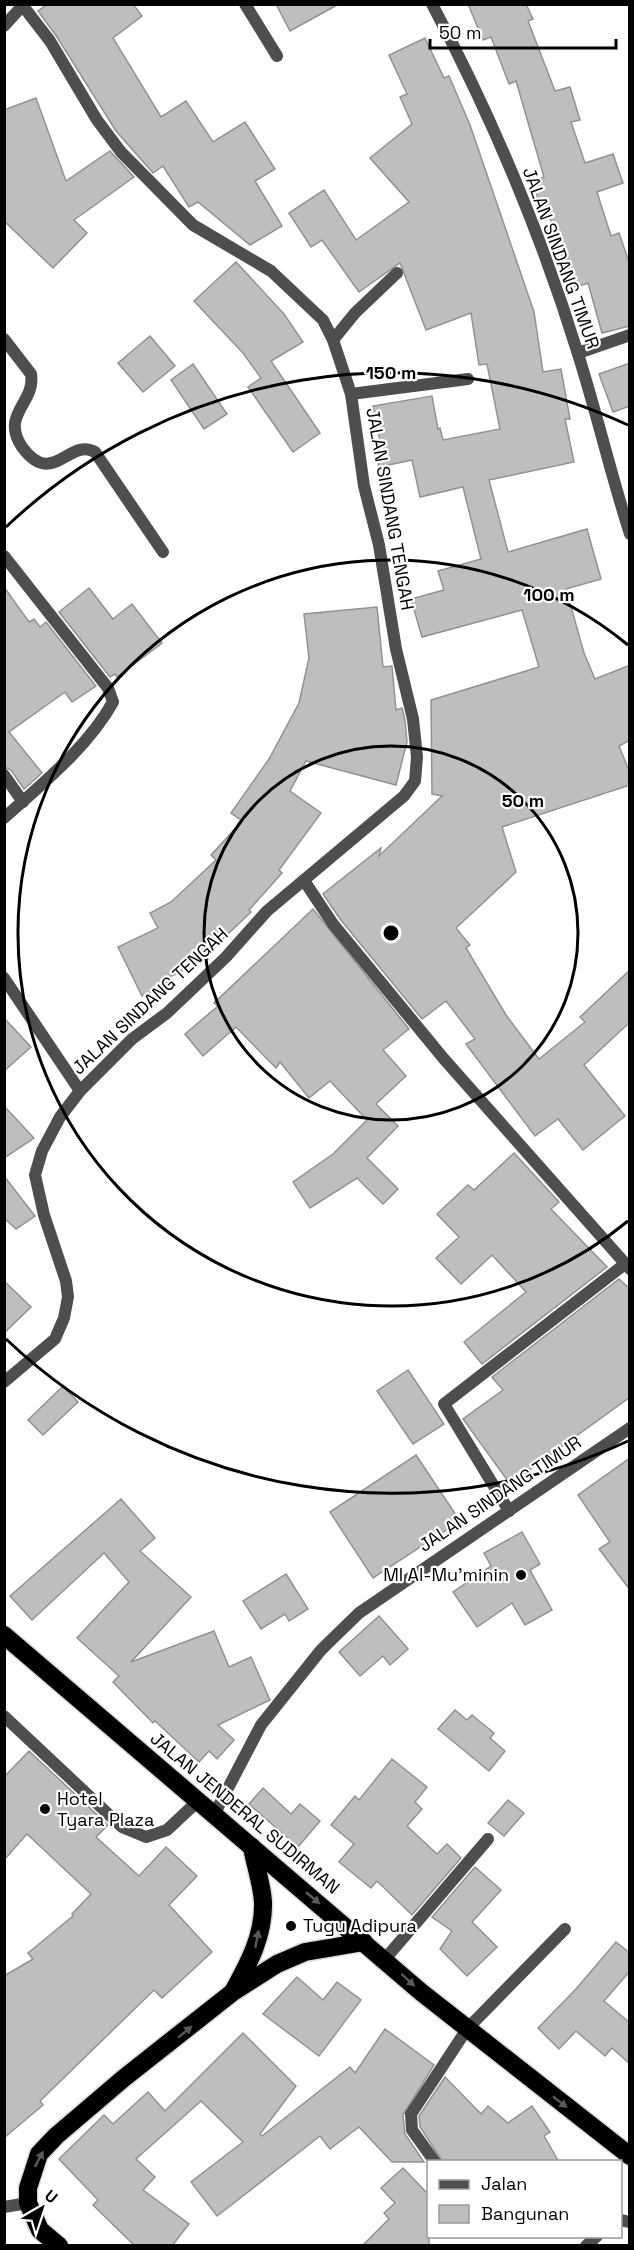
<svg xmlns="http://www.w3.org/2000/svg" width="634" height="2250" font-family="'Space Grotesk',sans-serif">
<rect width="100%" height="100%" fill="#fff"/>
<g fill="#bebebe" stroke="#929292" stroke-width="1.5">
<polygon points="48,4 133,4 142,16 113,38 161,117 186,101 213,142 245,122 275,169 255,181 282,226 250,245 198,202 189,207 163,166 153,173 116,131 57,37 38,11"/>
<polygon points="276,4 339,4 290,31"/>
<polygon points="468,4 526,4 533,19 528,21 555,91 570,87 580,120 571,122 585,163 613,154 623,183 597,192 611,236 619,233 630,265 630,326 602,333 588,283 568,290 556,254 561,253 547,209 542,210 532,181 544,177 516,81 509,84 491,37 483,40"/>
<polygon points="425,38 444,78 449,76 470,125 534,312 543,372 561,369 570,419 565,419 574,462 489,480 508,552 587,529 601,579 566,589 584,653 595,679 630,665 630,740 619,746 630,773 630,785 502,827 516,872 456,928 470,945 466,948 506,1015 539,1059 585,1022 580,1017 630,970 630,1022 584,1065 625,1116 583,1150 558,1119 535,1136 466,1044 475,1039 446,1001 422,1019 340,919 323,894 381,848 379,856 442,796 432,794 431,700 539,667 522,610 422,637 411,599 444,590 438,571 481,559 463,487 420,497 412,460 379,467 374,443 380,441 373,406 432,396 438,429 440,428 443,440 500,429 487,364 479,365 471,313 426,330 400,263 359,292 322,240 311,247 289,213 324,190 356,240 409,202 370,158 412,124 400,97 407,94 389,55"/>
<polygon points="36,98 66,181 110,151 134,177 74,220 87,233 53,268 4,221 4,110"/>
<polygon points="236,262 284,314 303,342 271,361 320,433 293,452 248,387 261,378 243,353 194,301"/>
<polygon points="150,336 175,366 143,392 118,363"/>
<polygon points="630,363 630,406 613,412 599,374"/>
<polygon points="193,364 227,414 204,429 171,380"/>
<polygon points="4,587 29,622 34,619 40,627 46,622 96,686 72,702 65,692 9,732 42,773 24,789 11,770 4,767"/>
<polygon points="89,588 113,619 132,604 162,643 117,677 115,674 110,677 59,612"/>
<polygon points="377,607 383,667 392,666 396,710 402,708 405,720 407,742 396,785 306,761 290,791 321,813 279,870 282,873 249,910 251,912 206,955 208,959 165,979 167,984 142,996 118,947 158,928 150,913 171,902 216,860 211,855 242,821 231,813 269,759 299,703 309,658 304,614"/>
<polygon points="313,909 409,1029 383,1050 406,1076 376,1104 398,1126 367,1158 398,1189 383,1204 357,1178 310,1208 293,1182 333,1154 367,1120 330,1081 309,1098 280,1062 276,1068 236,1027 203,1056 185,1034 218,1006 214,1003"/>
<polygon points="4,1018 31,1047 4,1071"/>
<polygon points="4,1106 34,1138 4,1158"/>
<polygon points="514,1153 559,1202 551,1209 607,1267 482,1364 464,1342 526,1292 492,1255 461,1284 436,1258 459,1237 437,1214 468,1185 474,1190"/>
<polygon points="4,1176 35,1216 16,1229 4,1218"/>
<polygon points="619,1279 630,1289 630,1397 510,1484 463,1419 503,1390 492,1377"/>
<polygon points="4,1281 31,1307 4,1333"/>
<polygon points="408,1370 444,1424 413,1444 377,1391"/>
<polygon points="63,1386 78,1402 43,1435 28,1420"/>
<polygon points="416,1455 460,1521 373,1578 330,1512"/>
<polygon points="630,1458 630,1590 599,1549 610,1542 578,1495"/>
<polygon points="121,1499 155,1538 140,1551 191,1597 131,1662 214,1631 229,1667 251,1657 270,1700 218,1725 234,1740 217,1759 209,1751 199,1762 155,1721 153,1723 113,1682 119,1676 77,1638 129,1582 104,1553 32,1620 10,1596"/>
<polygon points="522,1532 540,1564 530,1570 552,1610 525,1625 512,1603 477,1627 453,1592 491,1566 484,1553"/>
<polygon points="286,1574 308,1609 289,1621 285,1614 261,1629 243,1601"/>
<polygon points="379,1616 408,1649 390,1665 383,1656 360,1676 339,1652"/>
<polygon points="455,1710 467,1720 472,1715 494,1733 490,1738 505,1751 489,1771 438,1729"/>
<polygon points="29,1751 108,1825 96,1837 139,1876 166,1847 197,1876 169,1905 212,1952 162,1998 154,1990 40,2101 43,2105 4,2138 4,1976 33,1959 28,1953 73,1916 72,1914 91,1894 27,1834 4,1860 4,1777"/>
<polygon points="392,1759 427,1787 415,1802 422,1809 407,1826 437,1854 447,1844 461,1858 412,1915 377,1881 371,1888 339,1862 354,1844 331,1825 355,1796 359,1800"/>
<polygon points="263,1788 291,1814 300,1804 320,1821 298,1847 249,1804"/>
<polygon points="508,1800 524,1813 504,1836 488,1823"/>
<polygon points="475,1867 501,1890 472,1922 497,1947 467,1976 440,1949 452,1931 432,1917"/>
<polygon points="616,1942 630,1953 630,1971 604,2001 630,2023 630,2064 612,2048 605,2056 576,2031 559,2049 538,2028 576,1989"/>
<polygon points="297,1977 323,2000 337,1982 361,2000 319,2056 263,2014"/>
<polygon points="385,2029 434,2065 403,2115 405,2134 424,2162 392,2162 359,2127 330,2149 320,2136 217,2216 191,2182 243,2142 201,2101 136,2159 155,2177 143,2190 189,2224 172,2246 135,2246 93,2205 98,2200 59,2159 104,2115 113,2124 148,2092 165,2111 243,2033 296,2086 260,2134 262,2136 350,2067 355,2073"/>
<polygon points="445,2077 481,2114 488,2106 508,2123 532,2106 550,2132 544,2136 559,2162 443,2162 420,2127 419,2116"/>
<polygon points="403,2168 429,2195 429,2246 362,2246 389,2219 384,2213 395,2203 381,2188"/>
</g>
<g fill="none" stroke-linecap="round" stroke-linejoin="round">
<g stroke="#dbdbdb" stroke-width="21">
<g id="highway">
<polyline points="4,1635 421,1992 630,2156"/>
<path d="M234,1990C249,1963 264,1935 263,1902C262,1884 255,1865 252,1847"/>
<polyline points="59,2246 40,2230 28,2203 28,2188 39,2154 56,2136 124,2078 233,1992 277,1964 305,1952 364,1942"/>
</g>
</g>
<g stroke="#4e4e4e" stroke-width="12">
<polyline points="4,1716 122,1827 146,1837 167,1830 198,1801"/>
<polyline points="385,1959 488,1839"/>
<polyline points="467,2029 565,1929"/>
<polyline points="620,2220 630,2222"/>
<polyline points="586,2246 597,2236"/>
</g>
<g stroke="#4e4e4e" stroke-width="12">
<polyline points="245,4 277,56"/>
<path d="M432,4C491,115 541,234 578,354C597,414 611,475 630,534"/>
<polyline points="4,26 24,4"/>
<path d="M4,339L31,374C36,403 0,414 22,447C53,489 69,437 95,452L163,552"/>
<polyline points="333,340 355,313 397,273"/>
<polyline points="578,353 630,335"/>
<polyline points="351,394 468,379"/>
<path d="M4,556L108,688L113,702C88,747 42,784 4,818"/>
<polyline points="4,775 23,802"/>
<polyline points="305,882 333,924 444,1059 630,1269"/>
<polyline points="4,978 80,1091"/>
<polyline points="4,1382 55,1339 64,1318 68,1297 66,1281 44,1215 35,1175 42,1151 60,1117 80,1091 132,1039 167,1013 226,957 267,911 404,796 415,781 417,757 413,719 396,649 379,545 364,486 351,394 333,340 323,320 271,271 193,225 121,152 97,120 50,41 23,6"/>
<polyline points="509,1511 444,1404 625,1264"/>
<polyline points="215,1813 261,1725 321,1650 359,1613 630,1428"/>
<polyline points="435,2162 412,2130 411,2114 467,2029"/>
<polyline points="4,2207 28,2203"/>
</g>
<use href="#highway" stroke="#000" stroke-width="18"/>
</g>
<defs><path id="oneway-solid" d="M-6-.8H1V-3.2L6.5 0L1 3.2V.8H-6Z" transform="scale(1.5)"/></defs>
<g fill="#595959">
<use href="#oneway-solid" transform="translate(313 1898) rotate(40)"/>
<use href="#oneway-solid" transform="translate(257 1939) rotate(-79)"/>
<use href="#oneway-solid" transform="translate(408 1980) rotate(43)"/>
<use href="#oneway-solid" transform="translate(185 2032) rotate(-39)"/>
<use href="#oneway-solid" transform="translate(560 2102) rotate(38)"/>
<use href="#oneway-solid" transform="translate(39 2159) rotate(-62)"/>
</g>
<g fill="none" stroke="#000" stroke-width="3">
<circle cx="391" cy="933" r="187"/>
<path d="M628 1221A373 373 0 1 1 628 645"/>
<path d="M628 1441A560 560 0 0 1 6 1339M6 527A560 560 0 0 1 628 425"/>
</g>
<g fill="#000" stroke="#fff" stroke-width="2">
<circle cx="521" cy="1575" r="6"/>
<circle cx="45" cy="1809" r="6"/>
<circle cx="291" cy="1926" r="6"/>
</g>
<g text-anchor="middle" stroke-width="4.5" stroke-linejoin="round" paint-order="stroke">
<g font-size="18" fill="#000" stroke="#fff">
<text transform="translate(561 258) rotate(70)" y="6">JALAN SINDANG TIMUR</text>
<text transform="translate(390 509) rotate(80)" y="6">JALAN SINDANG TENGAH</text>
<text transform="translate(150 1001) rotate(-43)" y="6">JALAN SINDANG TENGAH</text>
<text transform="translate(500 1494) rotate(-34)" y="6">JALAN SINDANG TIMUR</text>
<text transform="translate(245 1813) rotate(40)" y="6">JALAN JENDERAL SUDIRMAN</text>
</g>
<g font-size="18" fill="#000" stroke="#fff" text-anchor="start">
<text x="509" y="1581" text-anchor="end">MI Al-Mu'minin</text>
<text x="57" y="1805">Hotel<tspan x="57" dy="21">Tyara Plaza</tspan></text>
<text x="303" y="1932">Tugu Adipura</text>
</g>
</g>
<circle cx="391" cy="933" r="9" fill="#000" stroke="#fff" stroke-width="3"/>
<g font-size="18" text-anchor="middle" font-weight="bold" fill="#000" stroke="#fff" stroke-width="4.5" stroke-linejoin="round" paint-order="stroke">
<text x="391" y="379">150 m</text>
<text x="549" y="601">100 m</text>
<text x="523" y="807">50 m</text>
</g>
<rect width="634" height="2250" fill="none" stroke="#000000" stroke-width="12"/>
<rect x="427" y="2160" width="195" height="78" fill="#ffffff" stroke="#999999" stroke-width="1.5"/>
<rect x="439" y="2180" width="30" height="9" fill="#4e4e4e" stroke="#999999" stroke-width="1.5"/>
<text x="481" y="2190" font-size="18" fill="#000000">Jalan</text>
<rect x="439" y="2205" width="30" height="18" fill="#bebebe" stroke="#999999" stroke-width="1.5"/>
<text x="481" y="2220" font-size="18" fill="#000000">Bangunan</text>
<g transform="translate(42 2208) rotate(39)" stroke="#ffffff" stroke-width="4.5" paint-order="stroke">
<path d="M0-4.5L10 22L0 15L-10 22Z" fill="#000000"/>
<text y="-9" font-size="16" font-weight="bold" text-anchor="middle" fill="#000000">U</text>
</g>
<path d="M430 39v9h186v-9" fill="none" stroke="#000000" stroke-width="3"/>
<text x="439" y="39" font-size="18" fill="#000000" stroke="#ffffff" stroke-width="4.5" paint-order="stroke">50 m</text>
</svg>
